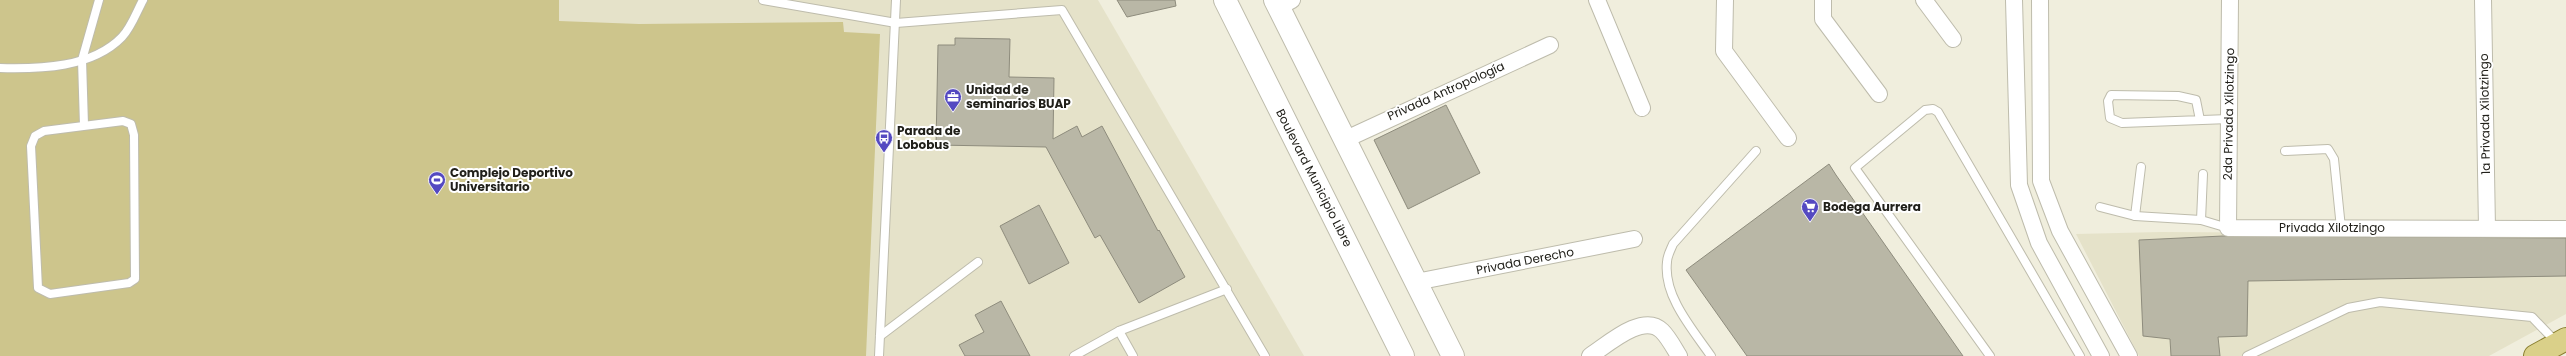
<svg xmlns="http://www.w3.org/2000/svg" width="2566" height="356" font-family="Poppins,sans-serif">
<rect width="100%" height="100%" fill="#f0eedd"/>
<g fill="#e5e2c9">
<polygon points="0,0 1098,0 1304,356 0,356"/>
<polygon points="2161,232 2566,234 2566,314 2489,356 2139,356 2076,234"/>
</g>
<polygon fill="#cdc58c" points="0,0 559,0 559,21 639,24 843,22 844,32 880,34 866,356 0,356"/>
<g fill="#b9b7a6" stroke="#8e8c7d">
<polygon points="1117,0 1175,0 1176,6 1127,17"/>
<polygon points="955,38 1010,39 1009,77 1054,78 1053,139 1077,126 1082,137 1102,126 1158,231 1159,230 1185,277 1139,303 1100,235 1095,238 1046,147 936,145 938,45 955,45"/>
<polygon points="1446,105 1480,173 1408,209 1374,140"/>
<polygon points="1829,164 1836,175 1963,356 1747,356 1686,270"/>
<polygon points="1039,205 1069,263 1029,284 1000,226"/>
<polygon points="2223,236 2566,238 2566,276 2248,281 2247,336 2218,337 2220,356 2171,356 2170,339 2143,336 2139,240"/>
<polygon points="1001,301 1030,356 965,356 959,345 984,332 975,315"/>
</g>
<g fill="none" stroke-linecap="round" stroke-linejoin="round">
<g stroke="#bebcac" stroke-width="10">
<g id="service">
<polyline points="763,0 896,23 1062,10 1265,356"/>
<path d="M0,68C40,69 92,68 122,37C131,28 137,11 143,0"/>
<polyline points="2200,120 2196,100 2178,96 2111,95 2108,101 2110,118 2122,123 2229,119"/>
<polygon points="123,121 131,124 134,135 135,279 129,283 50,294 38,288 31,146 35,136 44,131"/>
<polyline points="84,125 82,60 99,0"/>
<polyline points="2285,151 2328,149 2334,159 2341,228"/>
<polyline points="2100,207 2135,216 2201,220 2228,228"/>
<polyline points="2135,216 2141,167"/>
<polyline points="2201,220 2203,174"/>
<polyline points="1119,331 1133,356"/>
<polyline points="880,336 978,262"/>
<polyline points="879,356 896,0"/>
<polyline points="1074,356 1119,331 1227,289"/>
<path d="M1711,356C1693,330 1663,296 1667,262C1667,256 1671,249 1673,244L1756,151"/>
<polyline points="1990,356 1855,168 1925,110 1933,109 1938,112 2080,356"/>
<polyline points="2247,356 2348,308 2380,302 2532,317 2557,343"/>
</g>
</g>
<g stroke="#bebcac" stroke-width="18">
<g id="minor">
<polyline points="1597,0 1642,108"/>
<polyline points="1725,0 1724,51 1788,138"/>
<polyline points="1823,0 1823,19 1879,94"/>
<polyline points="1924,0 1953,39"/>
<polyline points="2014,0 2019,185 2039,243 2101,356"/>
<polyline points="2040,0 2041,181 2060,231 2129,356"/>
<polyline points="2230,0 2228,228 2566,229"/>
<polyline points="2483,0 2487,228"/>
<polyline points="1279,7 1292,0"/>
<polyline points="1344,140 1550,45"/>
<polyline points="1416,282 1634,239"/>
<path d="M1590,356C1607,345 1643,312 1662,331C1669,338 1674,348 1679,356"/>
</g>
</g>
<g stroke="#bebcac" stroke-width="24">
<g id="secondary">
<polyline points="1225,0 1403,356"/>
<polyline points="1275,0 1453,356"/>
</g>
</g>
<g stroke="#897e2f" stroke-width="24">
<polyline id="primary" points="2535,356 2566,339"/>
</g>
<use href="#service" stroke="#fff" stroke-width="8"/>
<use href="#minor" stroke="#fff" stroke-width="16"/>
<use href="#secondary" stroke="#fff" stroke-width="22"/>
<use href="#primary" stroke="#dad089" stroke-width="22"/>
</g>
<defs>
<g id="office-pin" transform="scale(0.9)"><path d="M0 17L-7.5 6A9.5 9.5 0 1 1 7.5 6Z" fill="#5449c1" stroke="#fff"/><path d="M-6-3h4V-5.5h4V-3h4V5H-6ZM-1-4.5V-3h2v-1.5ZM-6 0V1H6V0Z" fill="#fff"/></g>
<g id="bus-pin" transform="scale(0.9)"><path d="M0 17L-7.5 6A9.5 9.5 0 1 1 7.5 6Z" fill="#5449c1" stroke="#fff"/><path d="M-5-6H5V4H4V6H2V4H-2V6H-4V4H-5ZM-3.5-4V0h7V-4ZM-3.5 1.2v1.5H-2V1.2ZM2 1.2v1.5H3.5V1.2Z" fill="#fff"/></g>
<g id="stadium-pin" transform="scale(0.9)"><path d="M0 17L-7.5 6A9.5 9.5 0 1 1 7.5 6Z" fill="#5449c1" stroke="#fff"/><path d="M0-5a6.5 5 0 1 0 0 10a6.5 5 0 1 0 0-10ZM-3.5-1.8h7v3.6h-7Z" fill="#fff"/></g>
<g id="supermarket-pin" transform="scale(0.9)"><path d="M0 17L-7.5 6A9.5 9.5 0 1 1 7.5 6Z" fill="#5449c1" stroke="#fff"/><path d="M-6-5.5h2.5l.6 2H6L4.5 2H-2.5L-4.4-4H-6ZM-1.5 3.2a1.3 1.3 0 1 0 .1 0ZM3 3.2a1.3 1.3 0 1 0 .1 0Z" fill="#fff"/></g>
</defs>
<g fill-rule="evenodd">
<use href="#office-pin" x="953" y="97"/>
<use href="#bus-pin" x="884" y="138"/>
<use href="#stadium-pin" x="437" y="180"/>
<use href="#supermarket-pin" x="1810" y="207"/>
</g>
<g text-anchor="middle" stroke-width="4" stroke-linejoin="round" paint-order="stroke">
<g font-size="12" font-weight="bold" fill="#21201a" stroke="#fff" text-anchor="start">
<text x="966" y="94">Unidad de<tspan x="966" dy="14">seminarios BUAP</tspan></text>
<text x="897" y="135">Parada de<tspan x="897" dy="14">Lobobus</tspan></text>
<text x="450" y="177">Complejo Deportivo<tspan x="450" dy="14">Universitario</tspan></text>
<text x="1823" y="211">Bodega Aurrera</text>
</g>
<g font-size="12" fill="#21201a" stroke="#fff">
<text transform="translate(1446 91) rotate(-24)" y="4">Privada Antropología</text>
<text transform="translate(2229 114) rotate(-89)" y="4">2da Privada Xilotzingo</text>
<text transform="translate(2485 114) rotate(-91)" y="4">1a Privada Xilotzingo</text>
<text transform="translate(1314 178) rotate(63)" y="4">Boulevard Municipio Libre</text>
<text x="2332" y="232">Privada Xilotzingo</text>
<text transform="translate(1525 261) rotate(-11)" y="4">Privada Derecho</text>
</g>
</g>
</svg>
